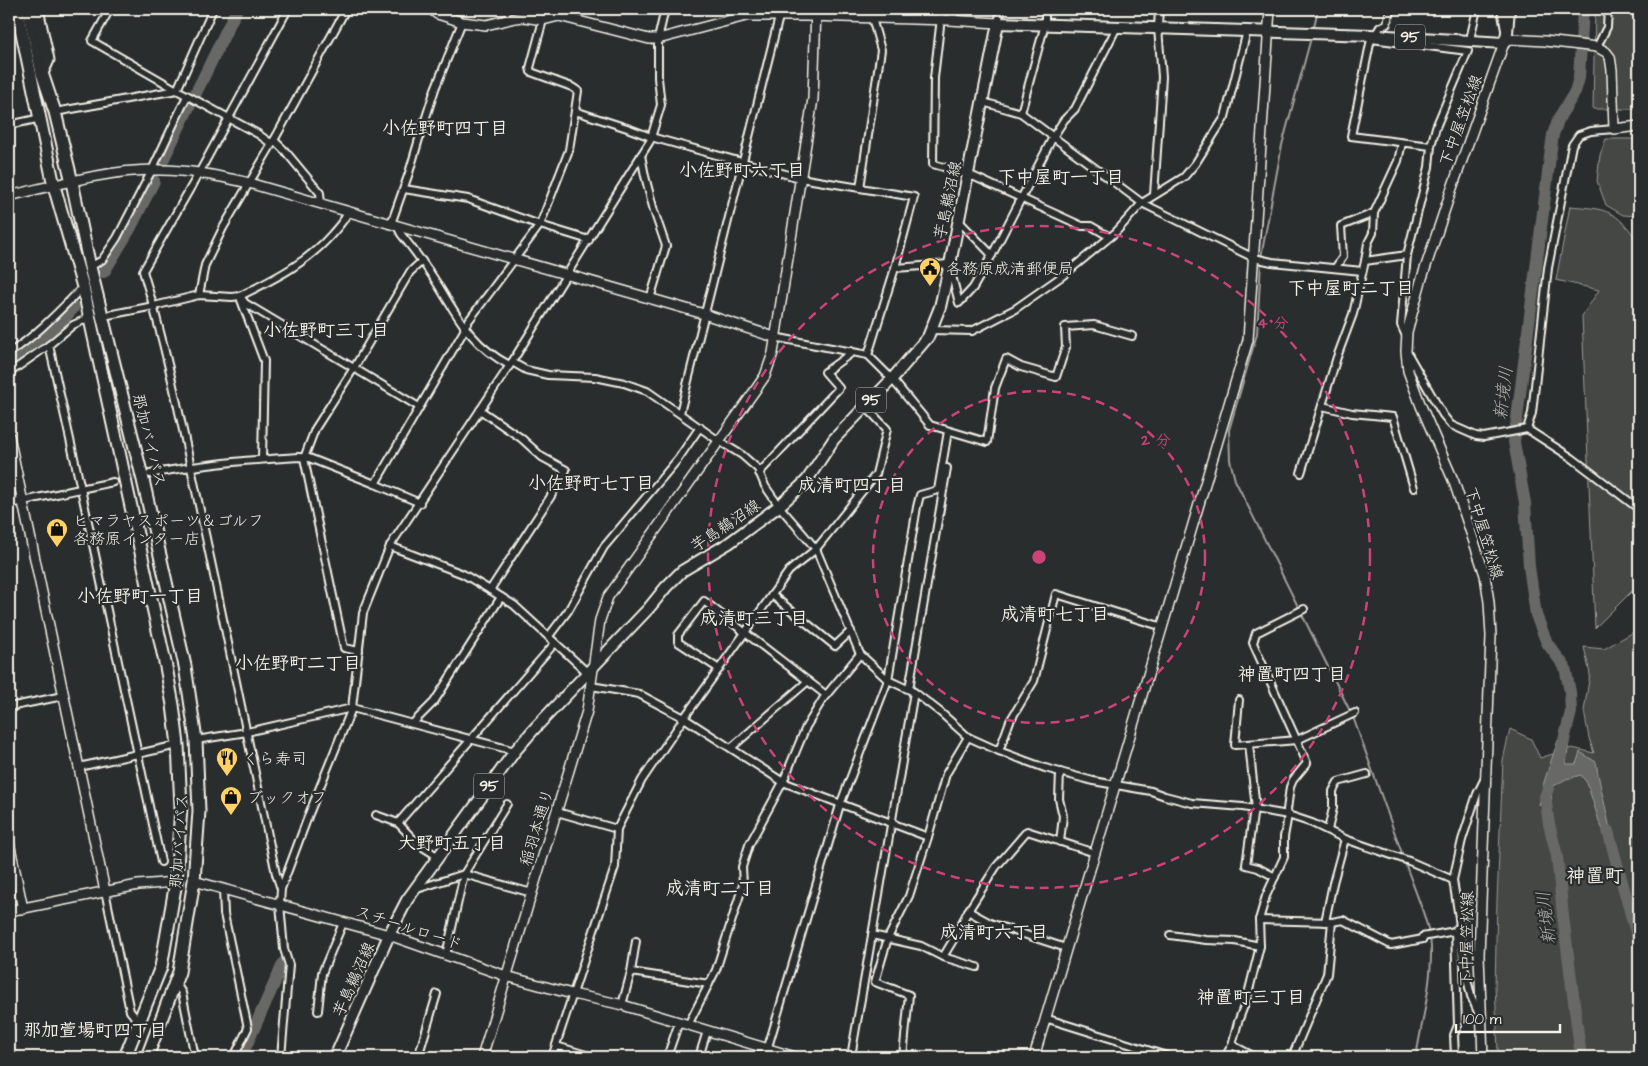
<svg xmlns="http://www.w3.org/2000/svg" width="1648" height="1066" font-family="'Architects Daughter','Klee One',sans-serif">
<rect width="100%" height="100%" fill="#2a2d2e"/>
<filter id="ink" filterUnits="userSpaceOnUse"><feTurbulence type="fractalNoise" baseFrequency=".02" numOctaves="2"/><feDisplacementMap in="SourceGraphic" scale="10" xChannelSelector="R" yChannelSelector="G"/><feConvolveMatrix kernelMatrix="1 2 1 2 8 2 1 2 1" color-interpolation-filters="sRGB"/></filter>
<g filter="url(#ink)">
<g fill="#444645" stroke="#9c9c96">
<polygon points="1595,9 1639,9 1639,109 1593,109"/>
<polygon points="1606,139 1639,139 1639,216 1623,215 1606,205 1597,181 1600,155"/>
<path d="M1570,206C1602,209 1614,208 1634,236L1639,229V584L1595,628L1582,316L1599,290L1556,280Z"/>
<polygon points="1639,629 1639,1057 1501,1057 1498,1052 1495,986 1497,901 1503,760 1510,729 1531,739 1540,758 1572,748 1594,753 1589,738 1584,711 1590,674 1584,647 1604,649"/>
</g>
<path fill="#676866" stroke="#9f9f9a" d="M1558,740L1569,742L1566,764H1576L1580,752L1596,762C1600,791 1610,818 1612,847L1600,824L1587,783L1581,775L1566,779L1552,787L1551,803L1539,805L1544,782Z"/>
<g fill="none" stroke-linecap="round" stroke-linejoin="round">
<g stroke="#9f9f9a" stroke-width="2">
<polyline points="1313,31 1318,9"/>
<polyline points="1261,257 1282,145 1311,38"/>
<polyline points="1261,262 1257,334 1229,430 1230,460 1235,480 1351,713"/>
<polyline points="1353,717 1403,856"/>
<path d="M1405,863C1413,886 1430,924 1431,947C1432,983 1422,1021 1416,1057"/>
</g>
<g stroke="#676866" stroke-width="12">
<polyline points="163,160 237,9"/>
<polyline points="104,272 130,229 154,181"/>
<polyline points="9,365 62,321 74,307"/>
<polyline points="1560,756 1571,712 1570,692 1565,667 1547,643 1536,615 1529,566 1525,503 1514,442 1551,149 1553,134 1560,116 1575,92 1579,78 1583,9"/>
<polyline points="1548,789 1545,796 1549,824 1557,856 1563,916 1581,1057"/>
<polyline points="1608,831 1639,944"/>
<polyline points="241,1057 284,962"/>
</g>
<polyline stroke="#484a4a" stroke-width="6" stroke-dasharray="6 3" stroke-linecap="butt" points="113,482 144,475"/>
<g stroke="#f4f1e8" stroke-width="10">
<g id="street">
<polyline points="110,9 92,41 177,90 213,9"/>
<polyline points="942,9 934,78 933,164 968,174 1082,226 1091,226 1110,237"/>
<polyline points="1501,9 1505,30"/>
<polyline points="949,20 958,9"/>
<polyline points="998,23 1001,9"/>
<polyline points="1375,35 1380,27 1387,24 1390,9"/>
<polyline points="1471,35 1477,9"/>
<polyline points="1597,47 1607,27 1608,9"/>
<polyline points="983,102 1021,113 1142,203 1254,258 1272,262 1362,271"/>
<polyline points="575,111 627,128 651,137 800,178 914,197 895,268 949,264 959,303 973,288 992,255 1053,137 1064,120 1075,109 1117,27"/>
<polyline points="55,112 177,90 258,134 272,144"/>
<polyline points="1021,113 1045,24 1045,9"/>
<polyline points="9,125 41,118"/>
<polyline points="274,140 286,152 320,193 321,204"/>
<polyline points="641,155 645,176 654,211 666,246 650,299"/>
<polyline points="860,188 881,50 872,18"/>
<polyline points="404,189 468,199 540,225 589,240"/>
<polyline points="1154,195 1162,77 1158,28 1159,9"/>
<polyline points="958,220 992,255"/>
<polyline points="391,224 409,173 419,139 435,89 462,22"/>
<path d="M397,226L401,234C412,248 423,262 433,277C457,314 468,343 509,365"/>
<polyline points="1365,261 1368,243 1373,233 1374,213 1398,161 1402,143"/>
<polyline points="90,267 102,260 117,238 152,170 187,96"/>
<polyline points="1335,268 1343,257 1341,226 1374,213"/>
<polyline points="199,295 205,265 223,228 272,144 346,9"/>
<polyline points="240,296 245,303 419,407"/>
<polyline points="241,300 264,361 262,459"/>
<path d="M103,316L154,306L199,295L232,297L240,296C274,279 307,263 332,234C338,227 345,220 348,212"/>
<polyline points="464,327 540,225 569,150 578,91 572,87 531,72 530,68 543,20"/>
<polyline points="932,330 972,331 1015,309 1065,274 1116,232 1142,203 1184,177 1195,164 1225,117 1247,31"/>
<polyline points="1406,336 1401,325 1407,255"/>
<polyline points="774,337 868,355 892,379 930,425 987,442 995,388 1006,359 1021,367 1056,377 1066,347 1065,327 1094,325 1132,336"/>
<polyline points="49,345 81,489 161,862"/>
<path d="M9,353C37,335 60,310 83,287"/>
<polyline points="1408,354 1443,415 1451,425 1476,436 1484,437 1527,429 1572,458 1639,509"/>
<polyline points="868,355 895,268"/>
<polyline points="512,362 526,370 548,375 595,377 624,383 647,391 719,441 742,455 758,469 765,486 779,506 816,549 860,654 888,680 914,692 940,712 968,737 999,751 1045,768 1093,781 1151,791 1165,796 1192,803 1243,807 1288,815 1312,823 1345,839 1409,861 1453,880"/>
<polyline points="9,373 49,345 73,325 89,318"/>
<polyline points="1322,406 1352,413 1393,417 1414,488"/>
<polyline points="480,410 521,438 542,457 566,470 551,496 490,590"/>
<polyline points="680,413 781,9"/>
<polyline points="1527,429 1532,413 1548,268 1572,145 1579,135 1591,131 1614,129"/>
<polyline points="759,473 839,388 825,372 850,354 851,351"/>
<polyline points="1301,473 1337,357 1353,314 1365,261 1407,255 1429,167 1431,146 1436,127 1468,51 1371,39 1351,136 1431,146"/>
<path d="M150,474C201,464 248,460 299,457L309,458L375,484L420,503"/>
<polyline points="375,484 465,329"/>
<polyline points="9,504 113,482"/>
<polyline points="390,546 463,574 490,590 514,605 588,673"/>
<polyline points="772,595 835,646 851,631"/>
<polyline points="549,636 568,611 604,547 678,459 700,427"/>
<polyline points="359,651 344,648 304,458 315,429 354,368 410,272 422,261"/>
<polyline points="719,669 678,642 678,635 704,601 826,695"/>
<polyline points="591,686 639,694 684,718 783,782 928,837"/>
<polyline points="909,689 947,468 942,468"/>
<polyline points="1239,700 1235,745 1297,740 1355,713"/>
<polyline points="9,707 63,696"/>
<polyline points="413,723 434,702 501,597"/>
<polyline points="196,740 247,732 352,708 515,751"/>
<polyline points="1249,744 1256,809"/>
<polyline points="731,748 808,681"/>
<polyline points="999,751 1010,721 1034,681 1056,594 1163,627"/>
<polyline points="79,767 178,745"/>
<polyline points="1254,808 1246,865 1258,868 1275,877"/>
<polyline points="557,812 617,829"/>
<polyline points="376,815 398,823 418,844 437,856"/>
<polyline points="398,823 555,643"/>
<polyline points="1328,830 1333,808 1333,791 1338,782 1367,774"/>
<polyline points="1060,842 1063,816 1059,799 1060,772"/>
<polyline points="223,889 224,914 248,1028 234,1057"/>
<path d="M281,889L276,874C251,752 226,631 200,510C183,431 167,349 143,271L199,173L288,9"/>
<polyline points="414,890 464,874 532,893"/>
<polyline points="105,891 130,1011 139,1022"/>
<polyline points="968,911 990,923 1066,948"/>
<polyline points="1259,920 1332,922 1327,974 1292,1057"/>
<polyline points="1325,922 1333,883 1345,839"/>
<polyline points="1332,922 1343,920 1391,945 1423,939"/>
<polyline points="872,935 921,946 943,957 977,967"/>
<polyline points="1170,935 1206,940 1235,941 1260,946"/>
<polyline points="1422,937 1455,931 1456,929"/>
<polyline points="446,955 464,874 507,804"/>
<polyline points="943,957 952,942 968,911 996,867 1027,831 1095,853"/>
<polyline points="631,972 709,984"/>
<polyline points="175,982 182,993 195,1057"/>
<polyline points="622,1005 631,972 636,941"/>
<polyline points="318,1011 322,973 343,923"/>
<polyline points="1480,1017 1471,996 1463,962 1459,918 1453,880 1462,840 1477,794 1485,778"/>
<polyline points="1045,1018 1170,1057"/>
<polyline points="688,1025 716,970 743,885 742,867 749,845 783,782 806,727 823,699 860,654"/>
<polyline points="1232,1045 1255,1057"/>
<polyline points="556,1046 593,1057"/>
<polyline points="281,1057 289,965 284,949 280,904 281,889 309,814 352,708 363,613 390,546 512,362 650,141 661,105 658,78 658,39 665,9"/>
<polyline points="418,1057 437,994"/>
<polyline points="552,1057 615,867 617,829 642,780 684,718 789,571 816,549 876,474 887,429 865,406"/>
<polyline points="667,1057 679,1022"/>
<polyline points="699,1057 707,1031"/>
<polyline points="765,1057 840,805 888,680 917,507 920,495 938,490 948,431"/>
<polyline points="853,1057 852,1051 914,692"/>
<polyline points="903,1057 909,995 875,982 888,938 909,896 928,837 946,774 968,737"/>
<polyline points="1225,1057 1232,1045 1238,1022 1247,998 1260,946 1259,920 1266,896 1284,857 1284,837 1288,815 1287,810 1290,787 1293,780 1307,763 1253,643 1256,633 1304,609"/>
<polyline points="1455,1057 1454,1035 1458,1025 1455,931"/>
</g>
</g>
<g stroke="#f4f1e8" stroke-width="12">
<g id="secondary">
<polyline points="431,9 437,14 444,16 462,22 486,25 515,18 524,17 543,20 559,16 649,39 658,39 746,16 806,16 949,20 998,23"/>
<path d="M9,196C56,185 107,170 155,170C187,169 218,176 249,183L704,314L774,337"/>
<polyline points="9,436 105,891"/>
<polyline points="9,842 23,909"/>
<polyline points="194,881 389,935 506,976 572,994 619,1004 795,1057"/>
<polyline points="9,911 138,885 176,882"/>
<polyline points="482,1057 587,711 600,620 608,597 756,389 765,376 773,353 813,99 816,9"/>
<polyline points="1034,1057 1248,340 1270,9"/>
<polyline points="1483,1057 1479,955 1491,636 1489,602 1485,575 1454,482 1421,406 1408,371 1406,351 1407,332 1421,281 1451,191 1504,43 1510,39 1545,41 1597,47 1606,52 1610,57 1612,70 1614,129 1639,126"/>
</g>
</g>
<g stroke="#f4f1e8" stroke-width="14">
<polyline id="primary" points="335,1057 389,935 407,900 515,751 535,728 649,608 666,587 682,571 729,543 779,506 800,487 807,480 834,439 892,379 928,337 940,307 951,259 998,23 1371,35 1504,43 1507,33 1509,9"/>
</g>
<g stroke="#f4f1e8" stroke-width="15">
<g id="highway">
<polyline points="17,9 54,186 83,287 166,667 173,705 178,745 181,807 176,882 161,967 125,1057"/>
<polyline points="28,9 42,73 55,112 72,182 90,267 143,480 185,666 196,740 199,811 194,881 179,972 147,1057"/>
<polyline points="37,9 48,60 42,73"/>
</g>
</g>
<use href="#street" stroke="#2a2d2e" stroke-width="6"/>
<use href="#secondary" stroke="#2a2d2e" stroke-width="9"/>
<use href="#primary" stroke="#2a2d2e" stroke-width="10"/>
<use href="#highway" stroke="#2a2d2e" stroke-width="11"/>
</g>
</g>
<g fill="none" stroke="#cc4377" stroke-width="2.5" stroke-dasharray="9 6">
<circle cx="1039" cy="557" r="166"/>
<circle cx="1039" cy="557" r="331"/>
</g>
<defs>
<g id="civic-pin" transform="scale(1.125)"><path d="M0 17L-7.5 6A9.5 9.5 0 1 1 7.5 6Z" fill="#ffd166" stroke="#2a2d2e"/><path d="M-.6-6.5H3V-4.5H.6V-3L4-1V1h2V6H-6V1h2V-1L-.6-3ZM-1.2 2.5V6h2.4V2.5Z" fill="#111"/></g>
<g id="shop-pin" transform="scale(1.125)"><path d="M0 17L-7.5 6A9.5 9.5 0 1 1 7.5 6Z" fill="#ffd166" stroke="#2a2d2e"/><path d="M-5-2.5h2.3a2.7 3.5 0 0 1 5.4 0H5L5.5 6h-11ZM-1.5-2.5h3a1.5 2.3 0 0 0-3 0Z" fill="#111"/></g>
<g id="restaurant-pin" transform="scale(1.125)"><path d="M0 17L-7.5 6A9.5 9.5 0 1 1 7.5 6Z" fill="#ffd166" stroke="#2a2d2e"/><path d="M-5-6h1v4h1v-4h1v4h1v-4h1v5L-1.5 .5V6h-2V.5L-5-1ZM5-6V6H3V1.5H1.5Q1.5-4 5-6Z" fill="#111"/></g>
</defs>
<g fill-rule="evenodd">
<use href="#civic-pin" x="930" y="268"/>
<use href="#shop-pin" x="57" y="529"/>
<use href="#restaurant-pin" x="227" y="758"/>
<use href="#shop-pin" x="231" y="797"/>
</g>
<g text-anchor="middle" stroke-width="4.5" stroke-linejoin="round" paint-order="stroke">
<g fill="#2a2d2e" stroke="#b7b6b0" stroke-width="1">
<rect x="1395" y="24.5" width="30" height="25" rx="4"/>
<rect x="856" y="387.5" width="30" height="25" rx="4"/>
<rect x="474" y="773.5" width="30" height="25" rx="4"/>
</g>
<g font-size="15" font-weight="bold" fill="#f4f1e8">
<text x="1410" y="42">95</text>
<text x="871" y="405">95</text>
<text x="489" y="791">95</text>
</g>
<g font-size="16" fill="#f4f1e8" stroke="#2a2d2e">
<text transform="translate(1460 120) rotate(-70)" y="6">下中屋笠松線</text>
<text transform="translate(947 200) rotate(-78)" y="6">芋島鵜沼線</text>
<text transform="translate(150 440) rotate(76)" y="6">那加バイパス</text>
<text transform="translate(725 525) rotate(-34)" y="6">芋島鵜沼線</text>
<text transform="translate(1485 533) rotate(73)" y="6">下中屋笠松線</text>
<text transform="translate(536 827) rotate(-73)" y="6">稲羽本通り</text>
<text transform="translate(178 841) rotate(-86)" y="6">那加バイパス</text>
<text transform="translate(409 927) rotate(18)" y="6">スチールロード</text>
<text transform="translate(1466 939) rotate(-89)" y="6">下中屋笠松線</text>
<text transform="translate(353 979) rotate(-66)" y="6">芋島鵜沼線</text>
</g>
<g font-size="16" fill="#f4f1e8" stroke="#2a2d2e" text-anchor="start">
<text x="946" y="274">各務原成清郵便局</text>
<text x="73" y="526">ヒマラヤスポーツ＆ゴルフ<tspan x="73" dy="18">各務原インター店</tspan></text>
<text x="243" y="764">くら寿司</text>
<text x="247" y="803">ブックオフ</text>
</g>
<g font-size="18" font-weight="bold" fill="#f4f1e8" stroke="#2a2d2e">
<text x="445" y="134">小佐野町四丁目</text>
<text x="742" y="176">小佐野町六丁目</text>
<text x="1061" y="183">下中屋町一丁目</text>
<text x="1351" y="294">下中屋町二丁目</text>
<text x="326" y="336">小佐野町三丁目</text>
<text x="591" y="489">小佐野町七丁目</text>
<text x="852" y="491">成清町四丁目</text>
<text x="140" y="602">小佐野町一丁目</text>
<text x="1055" y="620">成清町七丁目</text>
<text x="754" y="624">成清町三丁目</text>
<text x="298" y="669">小佐野町二丁目</text>
<text x="1292" y="680">神置町四丁目</text>
<text x="452" y="849">大野町五丁目</text>
<text x="720" y="894">成清町二丁目</text>
<text x="994" y="938">成清町六丁目</text>
<text x="1251" y="1003">神置町三丁目</text>
<text x="95" y="1036">那加萱場町四丁目</text>
</g>
<g font-size="18" font-style="italic" fill="#b5b3ae" stroke="#2a2d2e">
<text transform="translate(1503 393) rotate(-83)" y="6">新境川</text>
<text transform="translate(1546 918) rotate(-97)" y="6">新境川</text>
</g>
<g font-size="19" font-weight="bold" fill="#f4f1e8" stroke="#2a2d2e">
<text x="1595" y="882">神置町</text>
</g>
</g>
<circle cx="1039" cy="557" r="8" fill="#cc4377" stroke="#2a2d2e" stroke-width="2.5"/>
<g font-size="15" text-anchor="middle" font-weight="bold" fill="#cc4377" stroke="#2a2d2e" stroke-width="4.5" stroke-linejoin="round" paint-order="stroke">
<text x="1273" y="328">4 分</text>
<text x="1156" y="445">2 分</text>
</g>
<rect width="1648" height="1066" fill="none" stroke="#2a2d2e" stroke-width="30"/>
<rect x="15" y="15" width="1618" height="1036" fill="none" stroke="#f4f1e8" stroke-width="2" filter="url(#ink)"/>
<path d="M1456 1024v8h104v-8" fill="none" stroke="#f4f1e8" stroke-width="2.5"/>
<text x="1463" y="1024" font-size="15" fill="#f4f1e8" stroke="#2a2d2e" stroke-width="4" paint-order="stroke">100 m</text>
</svg>
